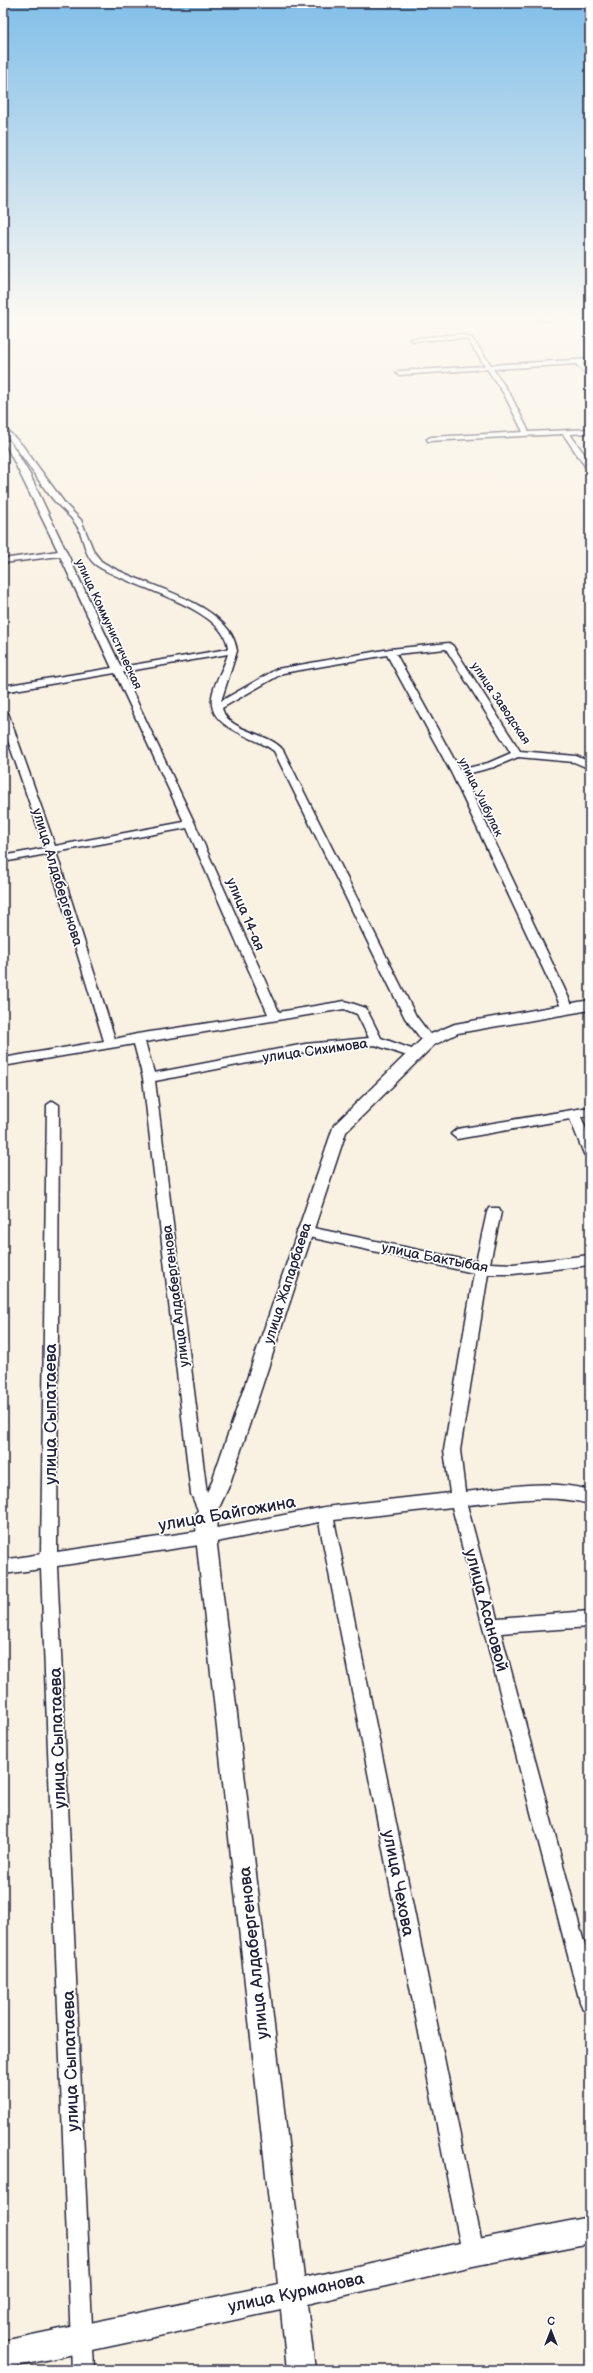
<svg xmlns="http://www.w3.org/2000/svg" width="593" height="2373" font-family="'Balsamiq Sans',sans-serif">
<rect width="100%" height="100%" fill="#f9f1e2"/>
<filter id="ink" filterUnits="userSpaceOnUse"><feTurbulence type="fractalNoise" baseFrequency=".025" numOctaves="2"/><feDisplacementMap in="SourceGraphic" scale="8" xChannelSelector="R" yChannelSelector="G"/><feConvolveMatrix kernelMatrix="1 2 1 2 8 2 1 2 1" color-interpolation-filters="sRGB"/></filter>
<g filter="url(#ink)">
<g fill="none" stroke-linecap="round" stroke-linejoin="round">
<g stroke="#22223b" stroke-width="3">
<g id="minor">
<polygon points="559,316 580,316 540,321 537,319"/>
<polygon points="460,334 472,338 491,365 590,359 590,363 582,363 590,373 590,379 576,364 493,369 510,394 529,432 590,429 590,433 570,434 590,462 590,469 587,469 563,434 428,441 427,439 431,437 523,432 504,394 487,369 399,375 396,373 399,371 485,366 468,340 460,338 413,341 410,339"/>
<path d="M3,426L22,445L66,505L81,520L94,552L101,561C137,586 231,600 237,651L221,701L277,669L390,649L449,643L453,646L520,751L576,756L590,762V769L574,762L518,757L494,767L463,775L574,1009L568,1013L562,1009L452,774L387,655L283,673L222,708C228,733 268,731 283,750L416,1016L435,1041L429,1045L425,1044L405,1018L274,751C253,734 203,729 213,692C216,679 224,668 228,654L123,672L195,824L279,1012L345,1001L366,1008L381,1038L417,1051L419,1054L413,1058L375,1045L305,1052L155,1081L207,1494L215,1512L213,1517L207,1519L201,1517L191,1494L143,1078L134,1044L3,1066V1058L104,1041L47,854L3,862V856L45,848L3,726V710L8,713L55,846L184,822L115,673L3,692V686L112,668L60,556L3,563V559L58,551L4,441H10L30,475L121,667L228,649C227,608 128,586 99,567C82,557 86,537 75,523C69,514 59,507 52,498C35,477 22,453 3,432ZM446,649L511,753L488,763L460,770L396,654ZM187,828L268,1014L137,1034L115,1039L56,852ZM344,1009L357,1014L369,1038L305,1044L154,1073L145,1042Z"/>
<path d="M53,1101L59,1105L57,1552L206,1530L325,1507L450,1493L444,1450L474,1273L304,1236L299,1235L297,1231L299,1227L304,1226L476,1262L487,1212L489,1208H499L501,1212L490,1263L513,1264L590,1255V1265L513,1274H488L460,1450L465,1492C506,1487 549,1479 590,1490V1504C550,1493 508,1501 467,1505L497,1618L590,1611V1627L501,1633L590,1965V2012L583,2009L580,2002L452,1507L334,1520L484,2253L481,2261L473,2264L465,2261L462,2253L319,1522L206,1544L57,1566L94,2370H72L41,1569L3,1574V1560L41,1554L47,1105Z"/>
<polygon points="590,1107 590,1115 581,1117 590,1138 590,1159 584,1154 570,1119 457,1139 451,1134 457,1129"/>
</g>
</g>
<g stroke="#22223b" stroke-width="3">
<polygon id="tertiary" points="590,1000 590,1010 458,1033 434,1045 346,1132 229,1486 217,1512 216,1537 304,2278 473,2240 590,2217 590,2243 473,2266 307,2304 315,2370 287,2370 281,2310 3,2369 3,2341 278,2284 196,1537 197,1512 211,1484 334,1125 424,1037 455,1024"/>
</g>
<use href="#minor" fill="#fff" fill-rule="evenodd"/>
<use href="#tertiary" fill="#fff" fill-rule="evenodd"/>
</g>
</g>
<linearGradient id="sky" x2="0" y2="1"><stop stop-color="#82bfe9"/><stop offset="0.49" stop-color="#fcf9f2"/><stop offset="1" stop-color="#fcf9f2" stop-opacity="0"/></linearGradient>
<rect width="593" height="648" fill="url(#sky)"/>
<g text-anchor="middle" stroke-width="3.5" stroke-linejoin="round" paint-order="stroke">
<g font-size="12" fill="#22223b" stroke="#fff">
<text transform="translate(109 624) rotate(65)" y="4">улица Коммунистическая</text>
<text transform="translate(501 703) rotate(56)" y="4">улица Заводская</text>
<text transform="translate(481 797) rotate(64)" y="4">улица Ушбулак</text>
</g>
<g font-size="14" fill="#22223b" stroke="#fff">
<text transform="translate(58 877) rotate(73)" y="5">улица Алдабергенова</text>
<text transform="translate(246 914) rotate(67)" y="5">улица 14-ая</text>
<text transform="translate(315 1050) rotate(-8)" y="5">улица Сихимова</text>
<text transform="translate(435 1257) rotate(11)" y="5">улица Бактыбая</text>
<text transform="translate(287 1283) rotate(-72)" y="5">улица Жапарбаева</text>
<text transform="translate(175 1296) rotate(-97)" y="5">улица Алдабергенова</text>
</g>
<g font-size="17" fill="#22223b" stroke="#fff">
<text transform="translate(50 1414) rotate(-90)" y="6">улица Сыпатаева</text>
<text transform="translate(227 1513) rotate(-10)" y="6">улица Байгожина</text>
<text transform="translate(487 1610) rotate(75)" y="6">улица Асановой</text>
<text transform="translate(57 1738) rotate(-92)" y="6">улица Сыпатаева</text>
<text transform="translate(399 1883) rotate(79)" y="6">улица Чехова</text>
<text transform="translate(253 1953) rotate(-96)" y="6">улица Алдабергенова</text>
<text transform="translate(70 2061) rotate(-92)" y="6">улица Сыпатаева</text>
<text transform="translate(296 2292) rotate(-12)" y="6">улица Курманова</text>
</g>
</g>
<rect width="593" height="2373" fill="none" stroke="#fff" stroke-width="16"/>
<rect x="8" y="8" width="577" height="2357" fill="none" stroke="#22223b" stroke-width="1.5" filter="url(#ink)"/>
<g transform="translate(551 2331)" stroke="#ffffff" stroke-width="3" paint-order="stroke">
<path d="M0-3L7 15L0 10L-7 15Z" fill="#22223b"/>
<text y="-6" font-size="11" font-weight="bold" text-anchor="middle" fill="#22223b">С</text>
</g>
</svg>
